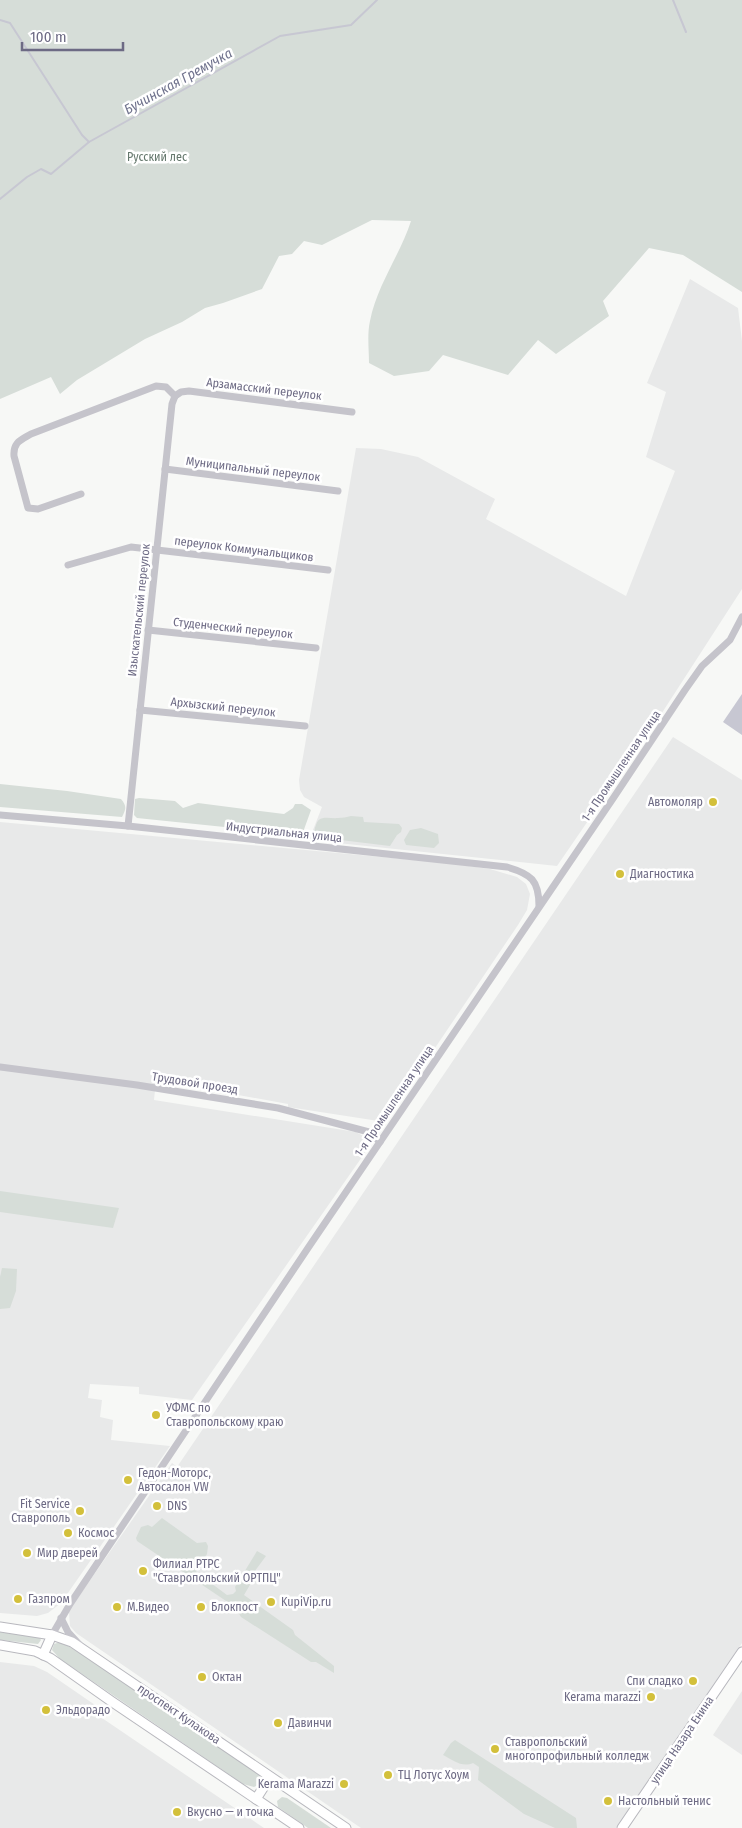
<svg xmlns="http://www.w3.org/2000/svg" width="742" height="1828" font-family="'Fira Sans Condensed',sans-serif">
<rect width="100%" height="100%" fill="#f7f8f6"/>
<g fill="#e8e9e9">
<polygon points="690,279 738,308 742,341 742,589 658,719 557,866 309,840 322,807 304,797 300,790 299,780 356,448 381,449 418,457 495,499 486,519 626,596 675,471 646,457 666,392 647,383"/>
<polygon points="673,737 742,780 742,1643 616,1828 361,1828 76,1633 70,1626 69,1612 72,1606 172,1463 177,1467"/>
<polygon points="0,822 447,863 490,869 517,877 526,884 530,894 527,910 518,925 385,1122 288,1107 288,1104 156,1080 154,1100 356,1132 365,1137 369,1147 192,1400 139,1394 139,1387 90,1384 88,1398 102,1400 100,1417 113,1420 111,1440 170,1446 61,1603 48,1613 37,1616 0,1613"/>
<polygon points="0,1662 34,1666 47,1672 98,1707 99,1716 264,1828 0,1828"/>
<polygon points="742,1691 742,1755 713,1735"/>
</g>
<g fill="#d6ddd8">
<path d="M0,0H742V292L683,255L649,248L603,301L609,316L556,354L538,340L508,375L443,355L429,371L394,376L369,363C369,350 367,334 370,321C377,285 400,255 411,221L372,220L322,245L304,241L292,254L279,256L262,289L223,303L205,308L182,322L145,339L77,380L60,394L51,377L0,399Z"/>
<path d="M0,784L67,791L121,799C127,806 126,809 122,817L0,807Z"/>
<polygon points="139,798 175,801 183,808 198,803 284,814 293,808 295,804 302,804 311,810 302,835 137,818 134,815 135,799"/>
<path d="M351,816L363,817L364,822L399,824L402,828L401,832L397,835L390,846L316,837C314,833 314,829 316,825C319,814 330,819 338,818C342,818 347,817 351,816Z"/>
<polygon points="421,828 438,834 439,843 434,848 406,845 404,840 410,830"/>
<polygon points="0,1191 119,1208 113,1228 0,1212"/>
<polygon points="2,1268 17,1269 16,1291 10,1308 0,1309 0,1277"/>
<polygon points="162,1518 197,1543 206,1542 208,1546 207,1554 196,1572 227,1595 233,1594 236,1591 235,1587 257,1551 266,1556 252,1575 254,1578 244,1595 293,1630 295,1635 334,1666 334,1673 316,1662 311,1662 241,1617 238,1612 240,1608 232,1605 137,1541 136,1538 141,1527 148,1525 152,1527"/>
<polygon points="0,1632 39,1637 41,1640 38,1644 0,1640"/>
<polygon points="57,1643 63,1643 85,1656 259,1774 261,1777 260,1784 254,1787 243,1784 60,1659 52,1650 54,1644"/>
<path d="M455,1740L576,1818L577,1828H555L524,1814L478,1780L479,1767L473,1763C462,1768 453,1760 443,1755L451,1743Z"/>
<polygon points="282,1797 287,1798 331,1828 308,1828 278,1807 277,1801"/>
</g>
<polygon fill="#c7c7d2" points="742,694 742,735 723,722"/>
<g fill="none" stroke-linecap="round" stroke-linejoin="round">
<g stroke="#c7c7d2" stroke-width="2">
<polyline points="673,0 686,32"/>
<polyline points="0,20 10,23 82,135 89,142"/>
<polyline points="0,199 27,177 41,169 51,174 89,142 280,36 351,25 377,0"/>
</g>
<g stroke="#b8b8be" stroke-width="11">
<g id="major">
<polyline points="0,1627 52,1635 72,1642 346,1828"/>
<polyline points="0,1645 35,1651 50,1658 111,1701 299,1828"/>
<polyline points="43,1655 52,1635"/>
<polyline points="256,1799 270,1777"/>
<polyline points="622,1828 742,1652"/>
</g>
</g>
<g stroke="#c5c4cb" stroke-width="7">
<polyline points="175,396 181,392 189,391 352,412"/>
<polyline points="165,469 338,491"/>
<path d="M81,494L38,509L28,508L14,456C13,442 21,440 31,434L156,386L166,387L175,396"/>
<polyline points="68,565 131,547 157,550 328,570"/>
<polyline points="148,630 316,648"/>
<polyline points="140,710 305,726"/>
<path d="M0,815L128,826L507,867C531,874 539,880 539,906"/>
<polyline points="128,826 172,404 175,396"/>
<polyline points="0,1067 137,1085 278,1108 369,1132 380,1142"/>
<polyline points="61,1618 68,1632 79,1644"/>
<polyline points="52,1635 70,1604 308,1248 614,797 685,690 702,666 730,640 742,617"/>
</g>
<use href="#major" stroke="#fff" stroke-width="9"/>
</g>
<g fill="#d3c03b" stroke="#fff" stroke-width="2">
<circle cx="713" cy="802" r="5"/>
<circle cx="620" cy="874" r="5"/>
<circle cx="156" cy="1415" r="5"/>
<circle cx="128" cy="1480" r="5"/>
<circle cx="157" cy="1506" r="5"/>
<circle cx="80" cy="1511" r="5"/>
<circle cx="68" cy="1533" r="5"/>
<circle cx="27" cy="1553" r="5"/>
<circle cx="143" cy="1571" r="5"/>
<circle cx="18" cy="1599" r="5"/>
<circle cx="271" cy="1602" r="5"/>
<circle cx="117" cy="1607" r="5"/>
<circle cx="201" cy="1607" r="5"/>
<circle cx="202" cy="1677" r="5"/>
<circle cx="693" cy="1681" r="5"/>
<circle cx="651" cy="1697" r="5"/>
<circle cx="46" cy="1710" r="5"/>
<circle cx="278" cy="1723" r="5"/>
<circle cx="495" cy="1749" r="5"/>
<circle cx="388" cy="1775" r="5"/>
<circle cx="344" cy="1784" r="5"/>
<circle cx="608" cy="1801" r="5"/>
<circle cx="177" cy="1812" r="5"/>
</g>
<g text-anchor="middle" stroke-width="5" stroke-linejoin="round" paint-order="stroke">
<g font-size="12" fill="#64776c" stroke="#fff">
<text x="157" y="161">Русский лес</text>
</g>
<g font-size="12" fill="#6d6a84" stroke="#fff">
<text transform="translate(264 389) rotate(7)" y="4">Арзамасский переулок</text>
<text transform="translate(253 469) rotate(7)" y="4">Муниципальный переулок</text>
<text transform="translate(244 549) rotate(7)" y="4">переулок Коммунальщиков</text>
<text transform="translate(139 610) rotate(-84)" y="4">Изыскательский переулок</text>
<text transform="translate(233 628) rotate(6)" y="4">Студенческий переулок</text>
<text transform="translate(223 707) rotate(6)" y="4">Архызский переулок</text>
<text transform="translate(621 766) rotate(-56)" y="4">1-я Промышленная улица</text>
<text transform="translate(284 832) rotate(6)" y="4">Индустриальная улица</text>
<text transform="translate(195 1083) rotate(9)" y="4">Трудовой проезд</text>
<text transform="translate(394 1101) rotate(-56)" y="4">1-я Промышленная улица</text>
<text transform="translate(179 1714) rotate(34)" y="4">проспект Кулакова</text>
<text transform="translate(682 1740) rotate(-56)" y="4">улица Назара Енина</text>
</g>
<g font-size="12" fill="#6d6a84" stroke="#fff" text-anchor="start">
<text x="703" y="806" text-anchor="end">Автомоляр</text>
<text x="630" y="878">Диагностика</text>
<text x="166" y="1412">УФМС по<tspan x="166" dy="14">Ставропольскому краю</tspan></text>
<text x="138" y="1477">Гедон-Моторс,<tspan x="138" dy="14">Автосалон VW</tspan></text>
<text x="70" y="1508" text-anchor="end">Fit Service<tspan x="70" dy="14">Ставрополь</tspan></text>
<text x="167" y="1510">DNS</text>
<text x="78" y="1537">Космос</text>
<text x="37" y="1557">Мир дверей</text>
<text x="153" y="1568">Филиал РТРС<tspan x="153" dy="14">"Ставропольский ОРТПЦ"</tspan></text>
<text x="28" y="1603">Газпром</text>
<text x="281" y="1606">KupiVip.ru</text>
<text x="127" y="1611">М.Видео</text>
<text x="211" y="1611">Блокпост</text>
<text x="212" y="1681">Октан</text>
<text x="683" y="1685" text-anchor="end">Спи сладко</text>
<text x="641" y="1701" text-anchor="end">Kerama marazzi</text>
<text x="56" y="1714">Эльдорадо</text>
<text x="288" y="1727">Давинчи</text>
<text x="505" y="1746">Ставропольский<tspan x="505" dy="14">многопрофильный колледж</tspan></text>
<text x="398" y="1779">ТЦ Лотус Хоум</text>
<text x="334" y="1788" text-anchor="end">Kerama Marazzi</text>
<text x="618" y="1805">Настольный тенис</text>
<text x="187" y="1816">Вкусно — и точка</text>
</g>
<g font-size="14" font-style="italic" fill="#70738d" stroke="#fff">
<text transform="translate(178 81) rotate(-29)" y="5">Бучинская Гремучка</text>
</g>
</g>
<path d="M22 42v8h101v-8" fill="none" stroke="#6d6a84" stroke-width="2.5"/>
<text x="30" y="42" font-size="15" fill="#6d6a84" stroke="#ffffff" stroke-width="4" paint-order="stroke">100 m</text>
</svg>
